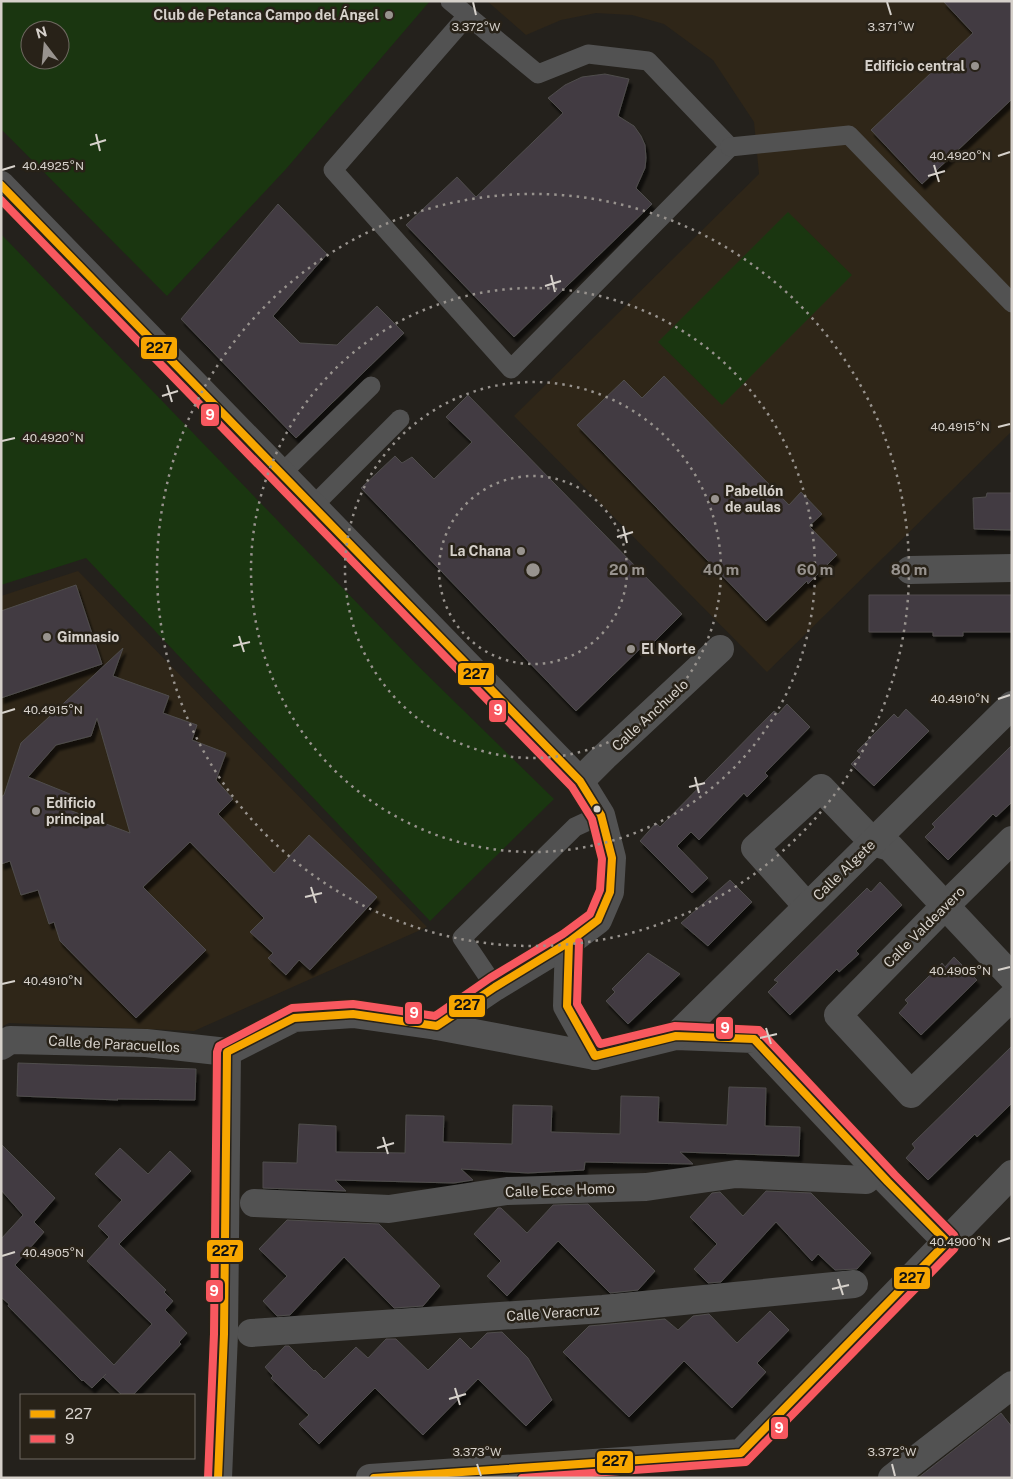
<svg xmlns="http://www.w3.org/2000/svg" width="1013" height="1479" font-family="'Public Sans',sans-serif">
<defs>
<filter id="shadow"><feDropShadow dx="3" dy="5.5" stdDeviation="1" flood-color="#0009"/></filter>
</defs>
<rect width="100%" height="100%" fill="#24211c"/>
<g fill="#2f2618">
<polygon points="487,1 1012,1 1012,431 767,672 514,416 759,174 754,122 713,60 664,24 632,15 596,13 561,20 526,35"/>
<polygon points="78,571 427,927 194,1031 9,1023 1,1027 1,596"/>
</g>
<g fill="#1a3610" fill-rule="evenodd">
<path d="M1,1H430L286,169L167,296L1,129ZM30,30H60V60H30Z"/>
<polygon points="788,212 852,275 722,405 658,342"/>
<polygon points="1,234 415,663 554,799 430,921 86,558 1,585"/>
</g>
<g fill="#433b43" stroke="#4f4d4c" fill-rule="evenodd" filter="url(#shadow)">
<polygon points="943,1 1012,1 1012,99 922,184 871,130 973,33"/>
<polygon points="605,74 629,79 618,116 634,126 641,136 645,145 646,158 645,168 636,188 652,204 514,337 406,225 457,177 476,197 563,113 548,98 565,85 582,77"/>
<polygon points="278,204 327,254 273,316 300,343 337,345 377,306 404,333 296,438 181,319"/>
<polygon points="664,376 789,505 801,492 822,514 809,526 837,555 808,584 807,581 766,621 577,425 624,380 642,398"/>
<polygon points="468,395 682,614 652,644 648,641 576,711 361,488 395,456 402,463 412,457 434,479 472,442 446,417"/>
<polygon points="987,493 1012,493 1012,530 974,529 973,498 986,497"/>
<polygon points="76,585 102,664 1,698 1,611"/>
<polygon points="869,595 1012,595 1012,632 963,632 963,636 933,636 933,632 869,632"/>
<path d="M123,648L113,676L169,696L163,713L197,725L192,740L226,753L216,780L233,799L218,814L274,873L309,835L377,897L310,970L299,960L286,975L268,958L273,953L250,932L264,918L190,842L143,887L206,950L136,1018L60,941L54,922L49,924L38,890L21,895L10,861L1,864V797L4,795L21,743ZM97,718L130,833L64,808L70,794L28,777L56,745L91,736Z"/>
<polygon points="787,704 810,727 765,773 768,776 747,797 744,793 699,840 691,832 677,846 708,878 692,893 640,841 656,823 660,827 774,711 778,714"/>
<polygon points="906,709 929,731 874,786 851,764 861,754 857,751 894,714 898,718"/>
<polygon points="1012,745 1012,802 996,817 993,814 948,860 925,837 935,827 932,824"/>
<polygon points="730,880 752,902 708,946 681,923"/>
<polygon points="880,882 902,905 856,951 859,954 839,972 837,969 790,1015 768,992 778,982 774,980 867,888 871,892"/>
<polygon points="648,953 680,974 628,1024 606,1001 615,992 612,989"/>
<polygon points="954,957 977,980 921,1035 899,1013 908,1003 905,1000 942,963 945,967"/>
<polygon points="1012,1046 1012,1103 977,1137 975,1134 928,1180 906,1158 915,1148 912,1144"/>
<polygon points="18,1063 196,1069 195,1100 117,1099 118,1100 17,1096"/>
<polygon points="729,1087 766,1088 765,1126 800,1127 799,1156 680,1152 693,1164 585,1162 584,1170 528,1173 461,1169 473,1180 454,1183 335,1180 346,1191 263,1188 263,1162 297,1163 299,1124 336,1126 336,1152 405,1153 406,1115 444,1116 443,1142 512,1144 513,1105 552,1106 551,1132 620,1134 621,1096 659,1097 658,1122 727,1125"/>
<polygon points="1,1144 55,1198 34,1222 44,1232 15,1265 114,1365 152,1324 87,1261 109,1237 98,1226 122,1200 95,1174 120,1148 148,1174 170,1151 191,1171 119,1244 166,1290 164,1292 173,1301 165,1310 187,1333 179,1342 181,1344 133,1395 122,1395 103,1377 106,1374 92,1388 83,1380 82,1381 8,1306 9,1304 1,1297 1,1239 23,1215 1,1190"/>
<polygon points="766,1191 811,1193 871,1253 857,1269 835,1270 818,1254 812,1261 776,1222 721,1282 708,1283 694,1269 717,1244 690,1217 712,1193 720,1192 743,1216"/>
<polygon points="588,1204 655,1271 638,1290 610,1293 558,1241 507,1296 487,1276 501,1261 474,1234 498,1208 501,1208 527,1233 553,1205"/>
<polygon points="287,1220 379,1224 440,1286 423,1306 394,1308 344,1257 290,1315 277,1316 263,1301 287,1276 259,1249"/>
<polygon points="770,1311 789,1330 757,1363 766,1372 732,1408 684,1361 629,1417 563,1352 589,1326 665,1319 678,1330 693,1316 709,1314 737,1343"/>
<polygon points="502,1332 528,1358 552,1400 526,1426 478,1379 423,1435 375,1388 319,1444 299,1424 309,1415 271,1378 273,1376 265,1367 285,1346 289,1346 314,1371 315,1370 324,1379 356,1347 368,1358 386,1339 396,1339 428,1370 460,1338 471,1349 487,1333"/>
<polygon points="1001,1413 1012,1427 1012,1478 918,1478"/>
</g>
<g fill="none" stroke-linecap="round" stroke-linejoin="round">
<g stroke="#525252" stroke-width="19">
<polyline points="450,1 538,74 588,54 648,61 730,147 511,369 333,170 467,16"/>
<polyline points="730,147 849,135 1012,303"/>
<polyline points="281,474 371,386"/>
<polyline points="313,506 400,419"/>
<polyline points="495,987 462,938 575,827 601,815"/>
</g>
<g stroke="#525252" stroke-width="28">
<polyline points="1,185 580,781 601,815 612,858 610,892 598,920 569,942 495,987 437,1026 353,1014 294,1018 227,1052"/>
<polyline points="910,570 1012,568"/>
<polyline points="580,781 604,757 720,649"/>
<polyline points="1012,840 945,906 838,1015 911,1094 1012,997"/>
<polyline points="807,906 755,848 821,788 873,842 890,847 1012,977"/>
<polyline points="569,942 567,1006 595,1056 676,1036 754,1039 888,1182 947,1242"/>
<polyline points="437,1026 595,1056"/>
<polyline points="676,1036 1012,705"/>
<polyline points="1,1046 10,1040 146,1043 227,1052"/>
<polyline points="254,1203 389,1209 507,1191 646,1187 736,1174 866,1180"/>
<polyline points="251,1333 603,1309 854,1284"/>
<polyline points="218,1478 224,1334 227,1052"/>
<polyline points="370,1478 741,1453 1012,1174"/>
<polyline points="892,1478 1012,1385"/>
</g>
<g stroke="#282218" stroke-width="11">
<g id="bus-1">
<polyline points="1,185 580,781 601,815 612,858 610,892 598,920 569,942 495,987 437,1026 353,1014 294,1018 227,1052 224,1334 218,1478"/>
<polyline points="374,1478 741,1453 947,1242 888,1182 754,1039 676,1036 595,1056 567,1006 569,942"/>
</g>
</g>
<g stroke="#282218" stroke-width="11">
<g id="bus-2">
<polyline points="1,200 572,787 592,819 602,859 600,890 590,914 563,934 490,978 435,1016 353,1004 292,1008 219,1046 217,1052 214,1334 208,1478"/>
<polyline points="522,1478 746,1462 954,1249 957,1243 954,1235 895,1175 759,1030 675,1026 600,1044 577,1004 579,942"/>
</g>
</g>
<use href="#bus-1" stroke="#f7a600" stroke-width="8"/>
<use href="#bus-2" stroke="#f8585f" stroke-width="8"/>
</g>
<path fill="none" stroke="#d6d1cb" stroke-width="2" d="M473,2L476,15M887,2L891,15M96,134L100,151M90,145L106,140M998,156L1010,152M934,165L939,182M2,170L15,166M928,176L945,171M551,275L555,292M545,286L561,281M167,385L172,402M162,396L178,391M998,427L1010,424M2,441L15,438M623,526L627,543M617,537L633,532M239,636L244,652M233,646L250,642M998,699L1010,695M2,713L15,709M695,777L699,793M689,787L705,783M311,887L316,903M305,897L322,893M998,970L1010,967M2,984L15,981M766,1028L771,1044M760,1038L777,1034M383,1137L388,1154M377,1148L394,1143M998,1242L1010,1238M2,1256L15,1252M838,1279L843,1295M832,1289L849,1285M455,1388L460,1405M449,1399L466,1394M477,1464L481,1476M892,1464L895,1476"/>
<g fill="none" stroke="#98938e" stroke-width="2.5" stroke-dasharray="2.5 5">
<circle cx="533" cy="570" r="94"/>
<circle cx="533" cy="570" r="188"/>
<circle cx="533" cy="570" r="282"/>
<circle cx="533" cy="570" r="376"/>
</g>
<g fill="#98938e" stroke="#282218" stroke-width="2">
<circle cx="389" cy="15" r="5"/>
<circle cx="975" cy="66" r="5"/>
<circle cx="715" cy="499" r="5"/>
<circle cx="521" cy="551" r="5"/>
<circle cx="47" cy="637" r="5"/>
<circle cx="631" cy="649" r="5"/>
<circle cx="36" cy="811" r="5"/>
</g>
<circle fill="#d6d1cb" stroke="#282218" stroke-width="2" cx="597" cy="809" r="4.5"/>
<g text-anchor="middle" stroke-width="5" stroke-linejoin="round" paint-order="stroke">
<g font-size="14" font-weight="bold" fill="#d6d1cb" stroke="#282218" text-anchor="start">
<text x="379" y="20" text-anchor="end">Club de Petanca Campo del Ángel</text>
<text x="965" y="71" text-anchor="end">Edificio central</text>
<text x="725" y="496">Pabellón<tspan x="725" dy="16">de aulas</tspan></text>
<text x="511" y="556" text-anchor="end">La Chana</text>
<text x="57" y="642">Gimnasio</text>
<text x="641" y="654">El Norte</text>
<text x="46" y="808">Edificio<tspan x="46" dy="16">principal</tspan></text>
</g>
<g font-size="14" fill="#d6d1cb" stroke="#282218">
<text transform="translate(650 715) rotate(-43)" y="5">Calle Anchuelo</text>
<text transform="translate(844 870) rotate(-44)" y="5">Calle Algete</text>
<text transform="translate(924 927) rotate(-45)" y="5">Calle Valdeavero</text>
<text transform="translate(114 1044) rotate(3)" y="5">Calle de Paracuellos</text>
<text transform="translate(560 1190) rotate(-2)" y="5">Calle Ecce Homo</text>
<text transform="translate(553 1313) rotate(-4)" y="5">Calle Veracruz</text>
</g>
</g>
<g font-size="12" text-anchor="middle" fill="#d6d1cb" stroke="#282218" stroke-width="5" stroke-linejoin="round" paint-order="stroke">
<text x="476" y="31">3.372°W</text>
<text x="891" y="31">3.371°W</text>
<text x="960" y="160">40.4920°N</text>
<text x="53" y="170">40.4925°N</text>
<text x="960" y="431">40.4915°N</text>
<text x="53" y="442">40.4920°N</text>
<text x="960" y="703">40.4910°N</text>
<text x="53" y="714">40.4915°N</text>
<text x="960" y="975">40.4905°N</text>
<text x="53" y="985">40.4910°N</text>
<text x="960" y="1246">40.4900°N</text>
<text x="53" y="1257">40.4905°N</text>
<text x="477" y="1456">3.373°W</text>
<text x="892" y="1456">3.372°W</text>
</g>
<circle cx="533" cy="570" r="8" fill="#98938e" stroke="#282218" stroke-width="2.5"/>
<g font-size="15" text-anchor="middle" font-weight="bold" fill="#98938e" stroke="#282218" stroke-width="5" stroke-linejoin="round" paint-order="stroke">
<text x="627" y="575">20 m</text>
<text x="721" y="575">40 m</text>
<text x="815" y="575">60 m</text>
<text x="909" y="575">80 m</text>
</g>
<g stroke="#282218" stroke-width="2">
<rect x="140" y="336" width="38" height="24" rx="5" fill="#f7a600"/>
<rect x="200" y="403" width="20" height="24" rx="5" fill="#f8585f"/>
<rect x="457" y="662" width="38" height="24" rx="5" fill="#f7a600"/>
<rect x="488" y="699" width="19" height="24" rx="5" fill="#f8585f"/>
<rect x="448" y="994" width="38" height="24" rx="5" fill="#f7a600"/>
<rect x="404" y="1001" width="19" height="24" rx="5" fill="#f8585f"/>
<rect x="715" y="1016" width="19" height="24" rx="5" fill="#f8585f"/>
<rect x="206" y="1239" width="38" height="24" rx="5" fill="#f7a600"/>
<rect x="893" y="1266" width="38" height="24" rx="5" fill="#f7a600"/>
<rect x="205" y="1279" width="19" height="24" rx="5" fill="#f8585f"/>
<rect x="770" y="1416" width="19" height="24" rx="5" fill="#f8585f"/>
<rect x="596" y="1450" width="38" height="24" rx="5" fill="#f7a600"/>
</g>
<g font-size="14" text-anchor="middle" font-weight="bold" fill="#fff">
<text x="210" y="420">9</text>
<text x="498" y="715">9</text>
<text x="414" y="1018">9</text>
<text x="725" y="1033">9</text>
<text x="214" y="1296">9</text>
<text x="779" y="1433">9</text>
</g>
<g font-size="14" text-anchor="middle" font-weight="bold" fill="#111">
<text x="159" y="353">227</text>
<text x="476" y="679">227</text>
<text x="467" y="1010">227</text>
<text x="225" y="1256">227</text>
<text x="912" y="1283">227</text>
<text x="615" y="1466">227</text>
</g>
<rect width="1013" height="1479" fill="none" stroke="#d6d1cb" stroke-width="5"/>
<rect x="20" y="1394" width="175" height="65" fill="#282218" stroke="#6e6860"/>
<rect x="30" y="1410" width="25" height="8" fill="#f7a600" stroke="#6e6860"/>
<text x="65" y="1419" font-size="15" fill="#d6d1cb">227</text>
<rect x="30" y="1435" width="25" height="8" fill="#f8585f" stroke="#6e6860"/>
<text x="65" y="1444" font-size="15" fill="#d6d1cb">9</text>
<g transform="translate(45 45) rotate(344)"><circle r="24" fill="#282218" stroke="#6e6860"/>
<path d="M0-4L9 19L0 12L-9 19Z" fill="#98938e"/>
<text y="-8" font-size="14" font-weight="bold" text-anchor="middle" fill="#d6d1cb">N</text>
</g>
</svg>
